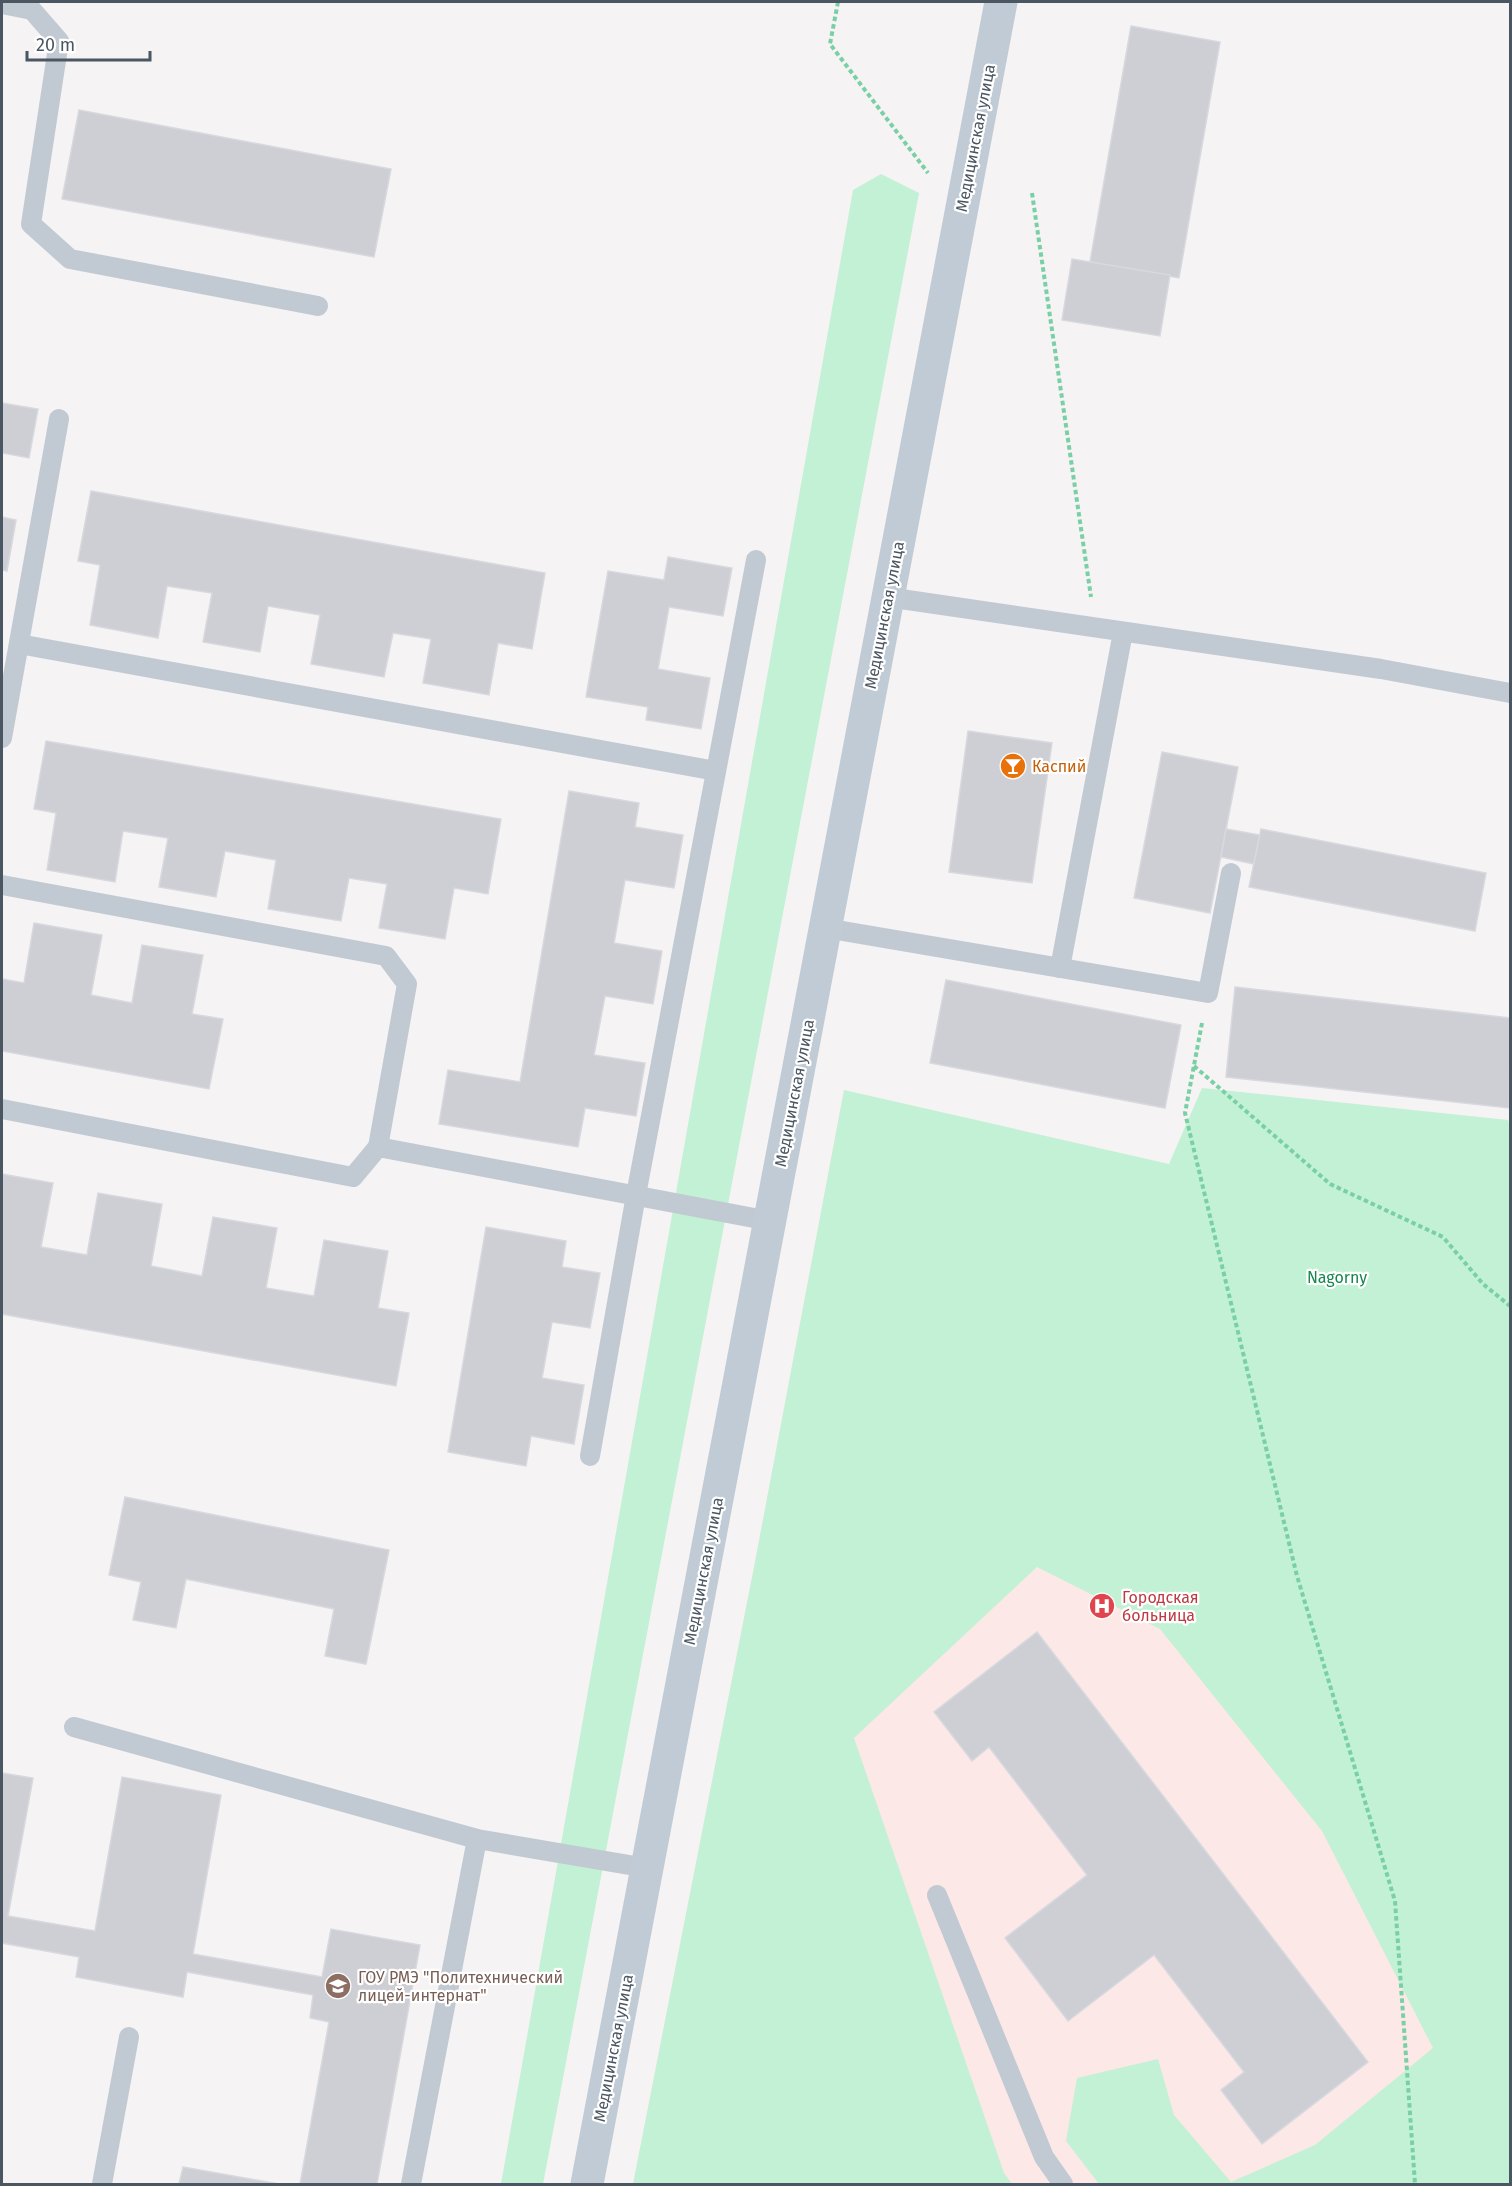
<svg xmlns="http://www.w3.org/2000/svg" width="1512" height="2186" font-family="'Fira Sans',sans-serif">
<rect width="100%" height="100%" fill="#f5f3f3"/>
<polygon fill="#fce8e6" points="844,1090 1510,1650 1510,2184 633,2184 755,1562"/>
<g fill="#c3f1d5">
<polygon points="881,174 919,193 543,2184 501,2184 853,190"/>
<polygon points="1202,1088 1508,1120 1510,1126 1510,2184 1099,2184 1066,2141 1077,2078 1158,2059 1174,2115 1231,2182 1315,2145 1433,2048 1322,1831 1160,1629 1037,1567 854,1738 1004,2173 1012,2184 633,2184 755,1562 844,1090 1169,1164"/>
</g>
<g fill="#cdcfd5" stroke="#d7d9de" stroke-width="1.5">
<polygon points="1131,26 1220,42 1179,278 1090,262"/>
<polygon points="79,110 391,169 374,257 62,199"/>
<polygon points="1072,259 1170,275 1160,336 1062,320"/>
<polygon points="2,403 38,409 29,458 2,453"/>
<polygon points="91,491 545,573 532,649 498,643 489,695 423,683 431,639 393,633 384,677 311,664 320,615 268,606 260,652 203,642 212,593 167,586 158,638 90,625 100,565 78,561"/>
<polygon points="2,517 16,520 7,571 2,570"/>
<polygon points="668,557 732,568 723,616 669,607 658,669 710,678 701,729 646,720 648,707 586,697 608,571 664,580"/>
<polygon points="968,731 1052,743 1032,883 949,872"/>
<polygon points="46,741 501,819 488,894 454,888 445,939 379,928 387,884 349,878 341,921 268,909 276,860 225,851 216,897 159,887 168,838 123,831 115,882 47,870 56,813 34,809"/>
<polygon points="1162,752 1238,767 1210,913 1134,898"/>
<polygon points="569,791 639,803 635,827 683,835 674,888 625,880 614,943 662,951 653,1004 605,996 594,1055 645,1063 636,1116 585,1108 578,1147 439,1124 448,1070 520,1082"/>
<polygon points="1226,829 1260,835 1254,864 1221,857"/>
<polygon points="1261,829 1486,873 1475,931 1249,887"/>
<polygon points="34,923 102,935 91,995 132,1003 142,945 203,955 192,1014 223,1019 209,1089 2,1051 2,979 24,983"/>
<polygon points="946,980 1181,1025 1165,1108 930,1063"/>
<polygon points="1235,987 1510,1018 1509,1108 1226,1077"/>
<polygon points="2,1174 53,1183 41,1247 87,1255 98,1193 162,1204 151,1266 202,1276 213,1217 277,1228 266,1288 314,1296 324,1240 388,1251 378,1308 409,1313 396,1386 2,1314"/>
<polygon points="486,1227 566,1241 562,1267 600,1273 590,1328 552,1322 542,1378 584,1385 574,1444 531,1436 526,1466 448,1452"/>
<polygon points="125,1497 389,1550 366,1664 325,1656 334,1609 186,1579 176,1628 133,1620 141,1582 109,1575"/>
<polygon points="1037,1632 1368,2062 1262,2144 1221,2090 1244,2072 1154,1955 1068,2021 1005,1938 1087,1875 989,1747 972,1761 934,1712"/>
<polygon points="2,1773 33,1778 8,1916 95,1931 122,1777 221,1795 193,1954 322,1977 331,1929 420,1945 377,2184 300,2184 329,2022 310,2018 313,1995 187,1972 183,1997 76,1977 79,1957 2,1943"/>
<polygon points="183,2167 279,2184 179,2184"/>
</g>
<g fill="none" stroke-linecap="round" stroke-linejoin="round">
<g stroke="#7ad0a6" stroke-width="4" stroke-dasharray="4.5 3" stroke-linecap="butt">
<polyline points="838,2 830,44 928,173"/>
<polyline points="1032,193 1091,597"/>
<polyline points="1202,1023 1185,1113 1297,1576 1395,1901 1415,2184"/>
<polyline points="1194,1066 1330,1184 1443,1237 1483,1284 1510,1306"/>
</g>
<g stroke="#c1cad2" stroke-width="20">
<polyline points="2,4 32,10 59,41 31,224 70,259 318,306"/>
<polyline points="887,597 1381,669 1510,693"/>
<polyline points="19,644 716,771"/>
<polyline points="2,738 59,419"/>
<polyline points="2,885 386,956 407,984 378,1147"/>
<polyline points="825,928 1208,993 1231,873"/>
<polyline points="1060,968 1123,632"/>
<polyline points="2,1109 353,1177 378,1147 770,1221"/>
<polyline points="590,1456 636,1195 756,560"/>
<polyline points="74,1727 477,1839 647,1868"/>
<polyline points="937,1895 1044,2157 1063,2184"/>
<polyline points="102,2184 129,2037"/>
<polyline points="411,2184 477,1839"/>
</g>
<polyline stroke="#c1cbd6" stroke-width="33" points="587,2184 1001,2"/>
</g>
<defs>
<g id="bar-disc" transform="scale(1.35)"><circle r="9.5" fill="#e8710a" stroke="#fff"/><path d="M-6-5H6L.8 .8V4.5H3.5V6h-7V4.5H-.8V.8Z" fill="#fff"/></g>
<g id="hospital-disc" transform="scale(1.35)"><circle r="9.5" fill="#e0444e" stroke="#fff"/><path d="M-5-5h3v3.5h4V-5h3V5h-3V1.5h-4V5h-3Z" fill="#fff"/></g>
<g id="school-disc" transform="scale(1.35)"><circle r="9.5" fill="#8d6e63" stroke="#fff"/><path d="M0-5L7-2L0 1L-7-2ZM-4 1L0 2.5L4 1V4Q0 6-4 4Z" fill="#fff"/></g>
</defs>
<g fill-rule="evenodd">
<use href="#bar-disc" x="1013" y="766"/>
<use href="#hospital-disc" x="1102" y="1606"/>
<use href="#school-disc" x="338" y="1986"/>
</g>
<g text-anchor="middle" stroke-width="4.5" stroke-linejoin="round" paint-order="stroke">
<g font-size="16" fill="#4a5661" stroke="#fff">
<text transform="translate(975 138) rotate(-79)" y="6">Медицинская улица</text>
<text transform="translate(884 615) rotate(-79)" y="6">Медицинская улица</text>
<text transform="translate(794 1093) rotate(-79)" y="6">Медицинская улица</text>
<text transform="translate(703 1571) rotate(-79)" y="6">Медицинская улица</text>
<text transform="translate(613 2048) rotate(-79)" y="6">Медицинская улица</text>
</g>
<g font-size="16" fill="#c56008" stroke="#fff" text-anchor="start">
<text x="1032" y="772">Каспий</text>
</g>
<g font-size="16" fill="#17864f" stroke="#fff">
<text x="1337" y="1283">Nagorny</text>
</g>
<g font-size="16" fill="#be3a42" stroke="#fff" text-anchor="start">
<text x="1122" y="1603">Городская<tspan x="1122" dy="18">больница</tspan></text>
</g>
<g font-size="16" fill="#785e54" stroke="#fff" text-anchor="start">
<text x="358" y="1983">ГОУ РМЭ "Политехнический<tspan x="358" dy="18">лицей-интернат"</tspan></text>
</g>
</g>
<rect width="1512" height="2186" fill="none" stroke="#4a5661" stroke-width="6"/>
<path d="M27 51v9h123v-9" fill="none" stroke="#4a5661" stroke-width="3"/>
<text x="36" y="51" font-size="18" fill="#4a5661" stroke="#ffffff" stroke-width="4.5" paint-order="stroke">20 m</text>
</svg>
